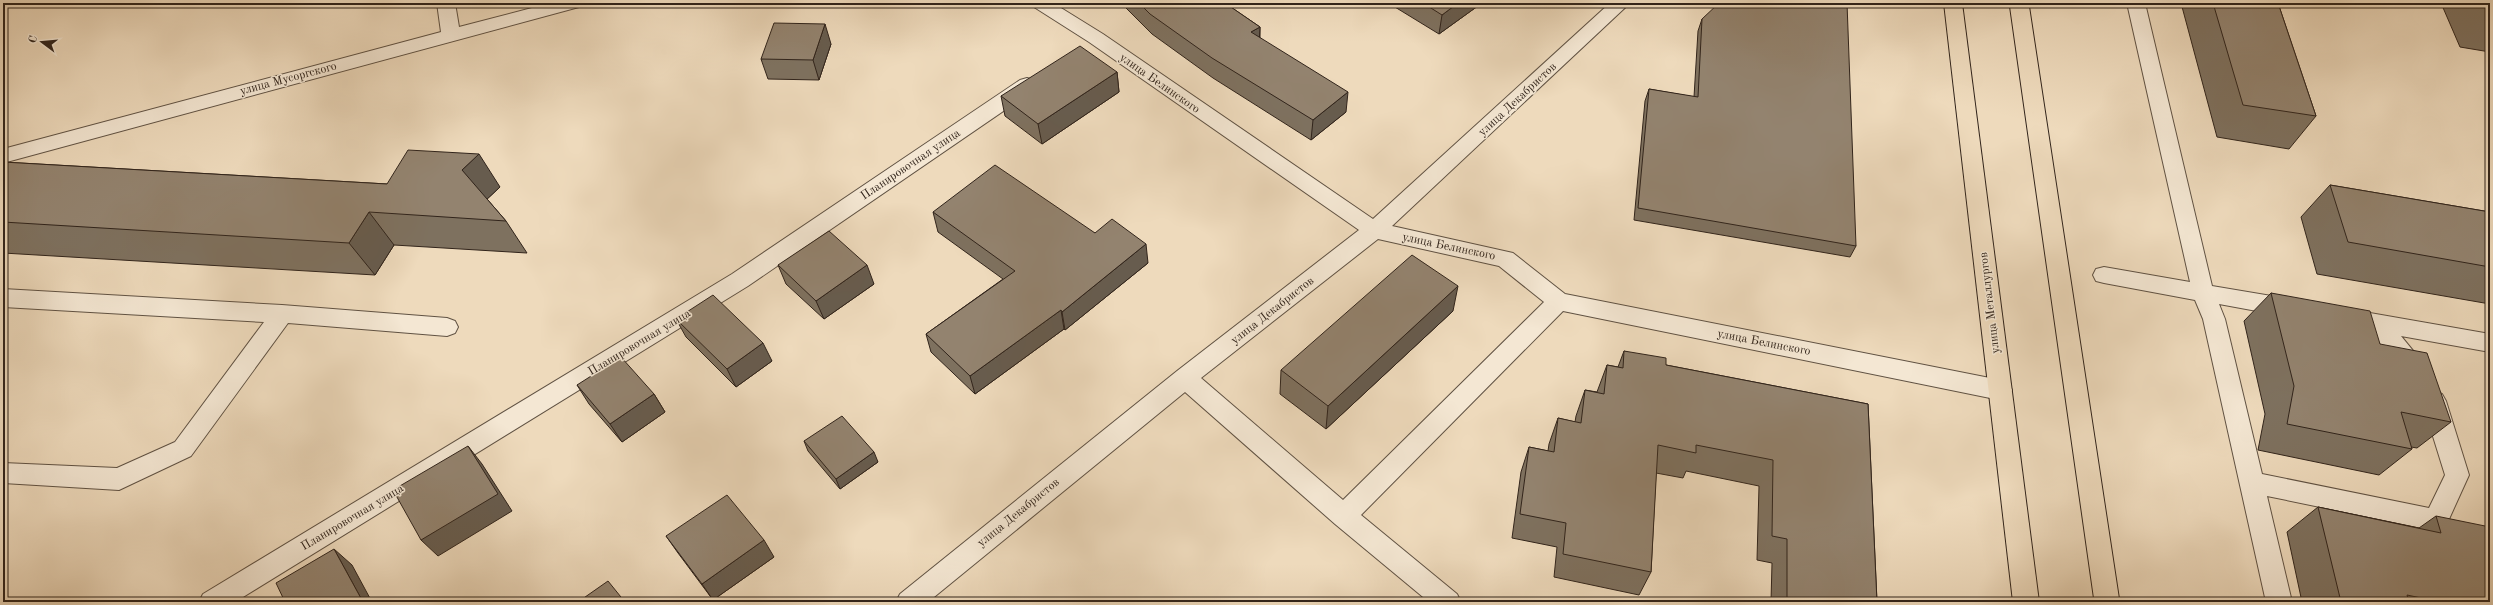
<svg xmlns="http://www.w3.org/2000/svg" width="2493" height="605" font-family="'Old Standard TT',serif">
<rect width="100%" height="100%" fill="#eedabc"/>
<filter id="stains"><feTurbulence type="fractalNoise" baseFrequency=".005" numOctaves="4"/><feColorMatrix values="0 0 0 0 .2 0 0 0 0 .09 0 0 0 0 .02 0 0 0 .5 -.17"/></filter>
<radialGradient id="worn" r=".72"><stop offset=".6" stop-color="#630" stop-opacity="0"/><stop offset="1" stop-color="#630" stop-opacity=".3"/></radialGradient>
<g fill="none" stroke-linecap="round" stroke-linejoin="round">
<g stroke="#605243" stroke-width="2">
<g id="minor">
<polygon points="437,3 455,3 459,27 551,3 582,3 579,7 3,163 3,149 441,32"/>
<path d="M1031,3H1053L1103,34L1373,219L1610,3H1630L1392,226L1513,253L1565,294L2000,380L2008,383L2012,390L2008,397L2000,400L1563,311L1361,515L1457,594L1461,602H1429L1335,524L1185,392L928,602H896L900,594L1177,371L1359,230L1089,42L1034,7ZM1378,239L1499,266L1544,302L1343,500L1201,378Z"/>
<polygon points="2127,3 2145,3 2212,286 2290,299 2298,302 2301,308 2298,314 2290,317 2219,304 2225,319 2262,474 2429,508 2445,475 2422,401 2426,394 2434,391 2442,394 2446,401 2469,475 2445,528 2436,531 2267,496 2292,602 2266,602 2203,319 2195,300 2104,283 2096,281 2093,275 2096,269 2104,267 2190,282"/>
<polygon points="1027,78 1034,80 1037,85 1034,90 748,286 235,602 199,602 203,594 732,274 1020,80"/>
<polygon points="3,289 282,305 447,318 455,321 458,327 455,333 447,336 288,323 191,456 119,490 3,483 3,463 117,468 175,442 264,322 3,307"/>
<polygon points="2370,313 2490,334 2490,352 2401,336 2428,369 2425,376 2417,378 2409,376 2368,330 2362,328 2359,322 2362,316"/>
</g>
</g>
<g stroke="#31241b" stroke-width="2">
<polygon id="major" points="1944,3 1962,3 2039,602 2013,602"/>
</g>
<use href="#minor" fill="#f4e7d3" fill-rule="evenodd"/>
<use href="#major" fill="#eedabc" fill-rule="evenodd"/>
<g stroke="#31241b" stroke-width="1">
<polyline points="2009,3 2094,602"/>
<polyline points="2029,3 2120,602"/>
</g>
</g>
<g fill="#7e715f" stroke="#31241b">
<polygon points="1121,3 1225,3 1260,27 1260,38 1346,112 1311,140 1213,78 1152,34"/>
<polygon points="1390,3 1482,3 1439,34 1390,4"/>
<polygon points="2181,3 2278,3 2316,116 2289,149 2217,137"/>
<polygon points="2441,3 2490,3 2490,52 2460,47"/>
<polygon points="1702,19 1856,246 1850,257 1634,220 1645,101 1649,89 1694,97 1698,31"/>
<polygon points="831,44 819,80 768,79 761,59"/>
<polygon points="1117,72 1119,92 1042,144 1005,116 1001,96"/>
<polygon points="3,162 387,184 500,187 487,199 506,221 527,253 394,245 375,275 3,253"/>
<polygon points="2330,185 2490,212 2490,304 2317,274 2301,217"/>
<polygon points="933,212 1095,233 1148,263 1065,330 1064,329 975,394 931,352 926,334 1003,279 938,232"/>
<polygon points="778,265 874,284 824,319 786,284"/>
<polygon points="2271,293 2380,344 2451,422 2417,448 2411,447 2412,449 2379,475 2258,450 2265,414 2244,321"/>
<polygon points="1453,311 1326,429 1280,394 1281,370"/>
<polygon points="676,319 772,361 736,387 686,337"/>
<polygon points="1624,351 1666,365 1868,404 1877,602 1771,602 1772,563 1757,560 1759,486 1686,471 1683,478 1656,473 1651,572 1639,595 1554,577 1557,547 1512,538 1521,472 1529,447 1548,451 1549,444 1558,418 1575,422 1576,416 1585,390 1597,392 1607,365 1618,367"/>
<polygon points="577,385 654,394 665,412 622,442 589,404"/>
<polygon points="804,441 878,462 840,489 808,451"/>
<polygon points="2318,507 2419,528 2436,516 2490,602 2302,602 2287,532"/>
<polygon points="666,536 774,557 713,600 678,553"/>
</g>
<g fill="#675c4e" stroke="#31241b">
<polygon points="1458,3 1482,3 1439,34 1442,15"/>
<polygon points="825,24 831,44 819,80 813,60"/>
<polygon points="1260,27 1259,47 1251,32"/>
<polygon points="1117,72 1119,92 1042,144 1038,124"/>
<polygon points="1348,92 1346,112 1311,140 1313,120"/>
<polygon points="479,154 500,187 483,203 462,170"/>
<polygon points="369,212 394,245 375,275 349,243"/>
<polygon points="1146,244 1148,263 1065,330 1062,312"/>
<polygon points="867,265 874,284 824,319 816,301"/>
<polygon points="1458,286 1453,311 1326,429 1328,406"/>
<polygon points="1061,310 1064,329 975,394 970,376"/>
<polygon points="763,343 772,361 736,387 727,369"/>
<polygon points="654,394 665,412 622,442 610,424"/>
<polygon points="468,446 482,464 512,511 438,556 421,540"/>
<polygon points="874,452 878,462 840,489 836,479"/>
<polygon points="764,540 774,557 713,600 702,584"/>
<polygon points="334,549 352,565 372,602 363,602"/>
</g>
<g fill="#93836f" stroke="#31241b">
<polygon points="1139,3 1225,3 1260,27 1251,32 1348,92 1313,120 1212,58 1150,14"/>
<polygon points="1423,3 1458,3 1442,15"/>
<polygon points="1719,3 1847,3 1856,246 1638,208 1649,89 1698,97 1702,19"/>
<polygon points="2213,3 2278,3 2316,116 2243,105"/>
<polygon points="2487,3 2490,3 2490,10"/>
<polygon points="774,23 825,24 813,60 761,59"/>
<polygon points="1080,46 1117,72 1038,124 1001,96"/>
<polygon points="408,150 479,154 462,170 506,221 369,212 349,243 3,222 3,162 387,184"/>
<polygon points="995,165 1095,233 1112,219 1146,244 1062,312 1061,310 970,376 926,334 1015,271 933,212"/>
<polygon points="2330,185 2490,212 2490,267 2348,242"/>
<polygon points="829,231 867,265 816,301 778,265"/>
<polygon points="1412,255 1458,286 1328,406 1281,370"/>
<polygon points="2271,293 2370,311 2380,344 2427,353 2451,422 2401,412 2412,449 2287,424 2294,386"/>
<polygon points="713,295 763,343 727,369 676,319"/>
<polygon points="1624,351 1666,358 1666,365 1868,404 1877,602 1787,602 1787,539 1772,536 1773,460 1696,445 1696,453 1658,445 1651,572 1563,554 1566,523 1520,514 1529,447 1554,452 1558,418 1581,423 1585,390 1604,394 1607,365 1623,368"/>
<polygon points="621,357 654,394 610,424 577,385"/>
<polygon points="842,416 874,452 836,479 804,441"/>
<polygon points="468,446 498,494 421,540 393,490"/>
<polygon points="727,495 764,540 702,584 666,536"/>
<polygon points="2318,507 2441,533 2436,516 2490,527 2490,602 2440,602 2407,595 2409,602 2341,602"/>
<polygon points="334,549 363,602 285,602 276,583"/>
<polygon points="608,581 625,602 578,602"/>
</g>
<g text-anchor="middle" stroke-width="3" stroke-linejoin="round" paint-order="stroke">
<g font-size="12" fill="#31241b" stroke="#f4e7d3">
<text transform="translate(288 78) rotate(-15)" y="4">улица Мусоргского</text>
<text transform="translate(1160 83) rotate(35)" y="4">улица Белинского</text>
<text transform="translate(1517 99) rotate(-43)" y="4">улица Декабристов</text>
<text transform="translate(910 164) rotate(-34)" y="4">Планировочная улица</text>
<text transform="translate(1449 246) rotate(12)" y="4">улица Белинского</text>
<text transform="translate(1989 303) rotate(-97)" y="4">улица Металлургов</text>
<text transform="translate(1272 310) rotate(-38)" y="4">улица Декабристов</text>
<text transform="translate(639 342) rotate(-31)" y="4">Планировочная улица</text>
<text transform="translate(1764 342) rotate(11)" y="4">улица Белинского</text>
<text transform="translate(1018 512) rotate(-39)" y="4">улица Декабристов</text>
<text transform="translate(352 517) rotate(-31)" y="4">Планировочная улица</text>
</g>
</g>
<rect width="2493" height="605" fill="none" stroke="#eedabc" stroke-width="16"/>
<rect x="4" y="4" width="2485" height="597" fill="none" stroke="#31241b" stroke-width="2"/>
<rect x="8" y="8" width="2477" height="589" fill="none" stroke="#31241b"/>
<g transform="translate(42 42) rotate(286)" stroke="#f4e7d3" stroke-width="3" paint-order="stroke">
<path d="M0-3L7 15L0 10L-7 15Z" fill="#31241b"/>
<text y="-6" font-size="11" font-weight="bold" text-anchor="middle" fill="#31241b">С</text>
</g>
<rect width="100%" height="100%" filter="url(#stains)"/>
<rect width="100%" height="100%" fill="url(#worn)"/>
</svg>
